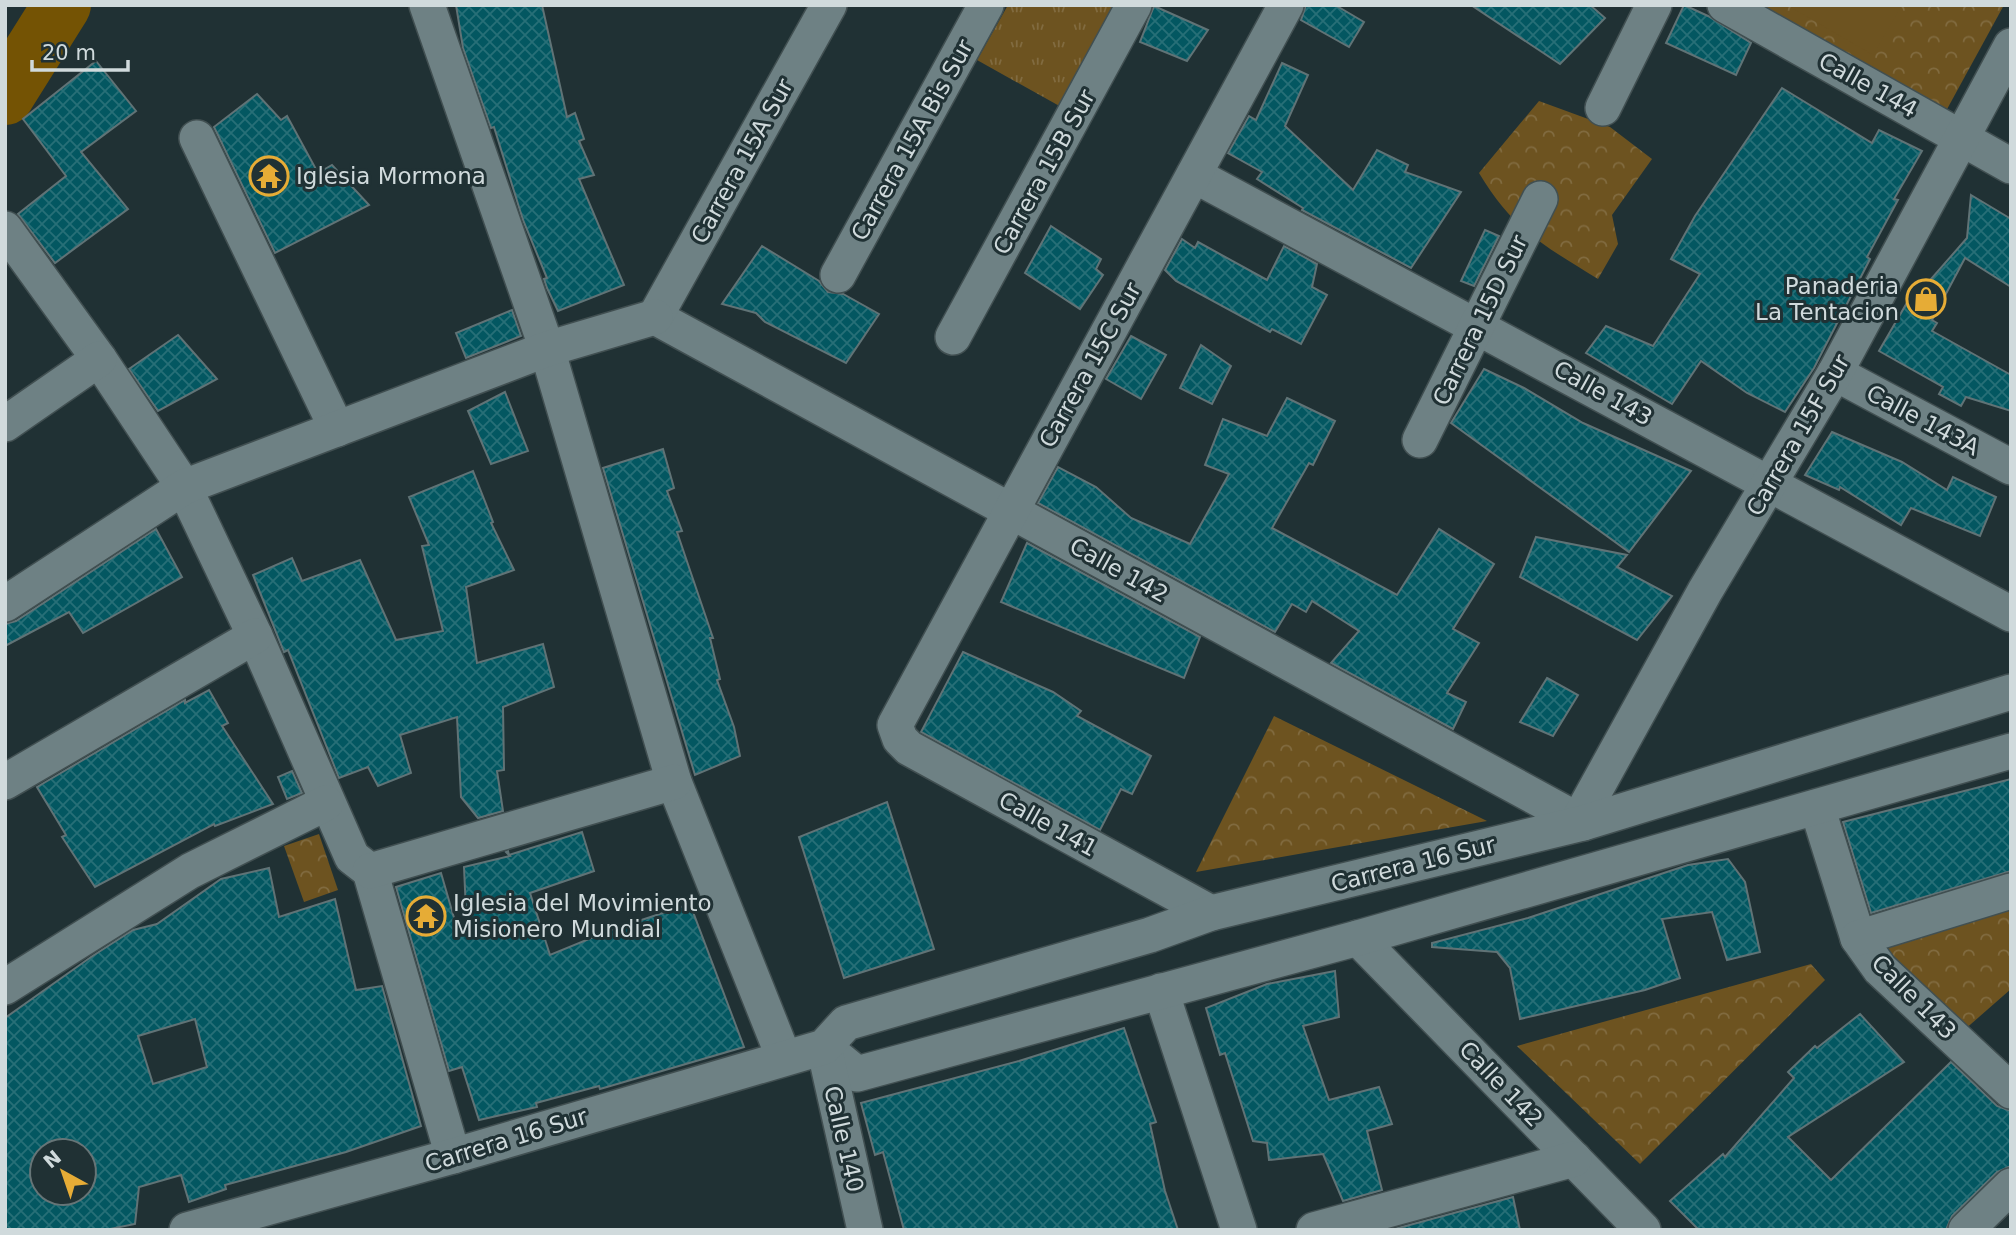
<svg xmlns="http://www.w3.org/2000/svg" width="2016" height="1235" font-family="'DejaVu Sans',sans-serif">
<defs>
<pattern id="grass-tufts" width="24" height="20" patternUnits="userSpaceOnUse" patternTransform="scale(1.75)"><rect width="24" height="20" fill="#6d5320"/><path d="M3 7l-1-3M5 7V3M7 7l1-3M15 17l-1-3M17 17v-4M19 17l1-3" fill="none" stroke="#816b40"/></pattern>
<pattern id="park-crowns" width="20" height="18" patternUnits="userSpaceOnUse" patternTransform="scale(1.75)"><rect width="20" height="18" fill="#6d5320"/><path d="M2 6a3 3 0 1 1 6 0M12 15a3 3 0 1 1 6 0" fill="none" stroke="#816b40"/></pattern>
<pattern id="building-cross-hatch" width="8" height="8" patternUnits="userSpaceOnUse" patternTransform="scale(1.75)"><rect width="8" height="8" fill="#035761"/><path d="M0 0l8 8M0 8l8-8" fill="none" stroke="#276f77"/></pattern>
</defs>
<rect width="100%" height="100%" fill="#203134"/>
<polygon fill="url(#grass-tufts)" points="1008,5 1120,6 1063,108 977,60"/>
<g fill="url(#park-crowns)">
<polygon points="1751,5 2004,5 1946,111"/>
<path d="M1539,101L1610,127L1652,159L1612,215L1618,244L1598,279C1542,244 1514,231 1479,173Z"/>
<polygon points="1274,716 1487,821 1196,872"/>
<polygon points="319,834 338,890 304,902 284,846"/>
<polygon points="2011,905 2011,989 1963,1031 1879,945"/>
<polygon points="1811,964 1825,980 1640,1164 1517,1046"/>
</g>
<polygon fill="#6d5320" points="1787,5 1902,5 1873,55"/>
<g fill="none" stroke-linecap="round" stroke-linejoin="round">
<polyline stroke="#745304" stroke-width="58" points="5,96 62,5"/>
</g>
<g fill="url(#building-cross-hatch)" stroke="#607376" stroke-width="2" fill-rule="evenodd">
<polygon points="456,5 542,5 567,117 575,113 584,139 579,141 594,175 579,179 624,285 558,311 547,288 544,279 547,278 523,220 494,127 491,128 463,48"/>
<polygon points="1306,5 1335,5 1364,22 1349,47 1301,20"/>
<polygon points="1471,5 1590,5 1605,18 1560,64"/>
<polygon points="1684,5 1708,16 1751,43 1736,75 1666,43"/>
<polygon points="1154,6 1208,30 1187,61 1140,42"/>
<polygon points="96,61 136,111 81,152 128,209 55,263 18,214 66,176 23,119"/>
<polygon points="1282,63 1308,75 1285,126 1353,190 1377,150 1408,165 1405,172 1461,192 1411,268 1302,210 1303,208 1257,179 1262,172 1228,153 1249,116 1256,120"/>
<polygon points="1782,88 1872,143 1879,130 1922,151 1894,199 1898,200 1867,257 1870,259 1814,368 1785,412 1747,393 1701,361 1672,404 1586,353 1606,326 1653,346 1700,274 1671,259 1695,216"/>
<polygon points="257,94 281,120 287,116 318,173 332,165 369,205 275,253 214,127"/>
<polygon points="1971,195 2011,219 2011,287 1965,258 1932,320 1937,323 1932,331 2011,375 2011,411 1966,397 1961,406 1939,394 1943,387 1879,351 1919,282 1925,286 1967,238"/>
<polygon points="1051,226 1101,259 1096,269 1103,275 1080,309 1025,273"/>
<polygon points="1485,230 1499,236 1474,286 1461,281"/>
<polygon points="1182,239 1195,248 1198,242 1267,280 1284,246 1317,264 1312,287 1327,295 1301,344 1272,329 1270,332 1176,281 1165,270"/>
<polygon points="762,246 819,281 828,292 843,294 879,314 846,363 765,322 756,313 722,304"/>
<polygon points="512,310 521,336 466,358 456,333"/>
<polygon points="178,335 217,379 158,411 129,369"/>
<polygon points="1131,336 1166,355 1141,399 1106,379"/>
<polygon points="1201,345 1231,366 1212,404 1180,388"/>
<polygon points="1484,369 1524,388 1583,423 1691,471 1629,552 1451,423"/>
<polygon points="505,392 528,451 491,464 468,411"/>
<polygon points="1287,398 1335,421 1313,465 1309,463 1272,528 1397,595 1439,529 1494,564 1453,629 1479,643 1447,693 1466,702 1453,729 1331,663 1359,631 1312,601 1306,612 1292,604 1275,632 1038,503 1058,467 1096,487 1131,518 1190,544 1229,474 1205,465 1223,419 1267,436"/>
<polygon points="1832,432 1902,462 1947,490 1953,477 1996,497 1980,536 1911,508 1901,525 1840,487 1839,490 1805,475"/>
<polygon points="663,449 674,488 667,491 682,531 677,532 713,638 710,638 720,679 717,680 734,727 740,756 695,775 603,468"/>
<polygon points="473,471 493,522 491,523 514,570 466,587 477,663 543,644 554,687 503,707 504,770 497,771 503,811 478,818 461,797 457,717 400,735 411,773 378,786 368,767 339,778 288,650 284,652 253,575 292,558 302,581 360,560 396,640 443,631 422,546 429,545 409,497"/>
<polygon points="156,529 182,577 83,633 69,612 5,646 5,624 16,621"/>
<polygon points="1536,537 1627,555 1617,567 1672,596 1637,640 1520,577"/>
<polygon points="1027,543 1200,637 1184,678 1001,602"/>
<polygon points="963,652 1053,692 1081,711 1077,716 1151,756 1132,794 1121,789 1100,830 921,732"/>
<polygon points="1547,678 1578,695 1553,736 1520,722"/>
<polygon points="209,690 228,723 222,726 273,804 215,826 214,824 95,887 62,837 66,835 37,787 185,700 185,703"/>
<polygon points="292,771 302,793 287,799 278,777"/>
<polygon points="2011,779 2011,871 1871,913 1843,822"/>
<polygon points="887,802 934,949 844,978 799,837"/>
<polygon points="582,832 594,871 530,893 550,955 611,930 690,904 744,1047 600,1089 599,1086 536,1103 537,1107 479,1120 462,1067 449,1071 396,887 441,873 459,935 467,934 464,867 510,856 506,852 508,851 509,855"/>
<polygon points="1728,859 1745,882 1760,952 1727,960 1712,912 1662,919 1680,978 1645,990 1520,1019 1510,968 1497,952 1432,947 1432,943 1528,918 1688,865"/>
<path d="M269,868L279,917L335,899L356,990L382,986L421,1126L346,1152L225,1185L226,1189L189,1202L181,1175L139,1187L135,1224L105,1230H5V1018L91,957L133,930L157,924L221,879ZM195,1019L207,1067L153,1084L138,1036ZM42,1151H84V1193H42Z"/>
<polygon points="1335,971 1339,1017 1303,1026 1329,1100 1379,1087 1392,1124 1367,1131 1382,1190 1343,1201 1323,1154 1269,1160 1267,1143 1253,1141 1225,1053 1220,1055 1206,1008 1267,984"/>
<polygon points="1860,1014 1904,1062 1788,1137 1831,1180 1951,1062 1997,1106 2011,1111 2011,1166 1997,1172 1952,1216 1946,1230 1699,1230 1670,1201 1723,1154 1725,1157 1794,1078 1788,1072 1815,1046 1817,1048"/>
<polygon points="1124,1028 1156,1122 1150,1124 1165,1191 1178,1230 904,1230 883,1152 875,1155 861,1103 1019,1061"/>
<polygon points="1513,1197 1520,1230 1391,1230"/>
</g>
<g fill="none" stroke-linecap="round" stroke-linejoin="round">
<g stroke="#414f51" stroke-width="38">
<g id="minor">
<polyline points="427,5 547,349 674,782 784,1058"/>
<polyline points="1725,5 2011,166"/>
<polyline points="1603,108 1654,5"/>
<polyline points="197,138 337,429"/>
<polyline points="1194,175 2011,614"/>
<polyline points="5,229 99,359 184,487 255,636 352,857 370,871 453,1156"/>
<polyline points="838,275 986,5"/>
<polyline points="655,317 1583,823"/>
<polyline points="655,317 829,5"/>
<polyline points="953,337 1134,5"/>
<polyline points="1835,373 2011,467"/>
<polyline points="5,424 99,359"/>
<polyline points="1420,440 1540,199"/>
<polyline points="5,604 184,487 547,349 655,317"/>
<polyline points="5,782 255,636"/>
<polyline points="1817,807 1858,938 1880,969 2011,1091"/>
<polyline points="1578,821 1705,591 1835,373 2011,46"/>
<polyline points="370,871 674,782"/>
<polyline points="1211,913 909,748 900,739 895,725 1286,5"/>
<polyline points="1358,938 1643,1230"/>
<polyline points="1858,938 2011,891"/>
<polyline points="5,987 190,871 326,803"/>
<polyline points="1161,991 1239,1230"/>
<polyline points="824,1047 857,1074 1358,938 2011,751"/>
<polyline points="824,1047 865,1230"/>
<polyline points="187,1230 453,1156 824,1047 846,1023 1150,935 1211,913 1583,823 2011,692"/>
<polyline points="1314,1230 1574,1159"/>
<polyline points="1966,1230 2011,1186"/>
</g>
</g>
<use href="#minor" stroke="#6e8184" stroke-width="35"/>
</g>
<defs>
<g id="temple-ring" transform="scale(2.0125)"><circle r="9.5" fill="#203134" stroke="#e6ac36" stroke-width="1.5"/><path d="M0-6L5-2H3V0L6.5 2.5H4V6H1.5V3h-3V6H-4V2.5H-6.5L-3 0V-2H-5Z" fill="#e6ac36"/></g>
<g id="shop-ring" transform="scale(2.0125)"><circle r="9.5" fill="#203134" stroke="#e6ac36" stroke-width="1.5"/><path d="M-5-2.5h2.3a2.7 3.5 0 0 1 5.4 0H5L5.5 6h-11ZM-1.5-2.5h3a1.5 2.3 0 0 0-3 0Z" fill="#e6ac36"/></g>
</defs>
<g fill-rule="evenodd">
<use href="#temple-ring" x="269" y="176"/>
<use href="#shop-ring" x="1926" y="299"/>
<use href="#temple-ring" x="426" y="916"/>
</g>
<g text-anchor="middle" stroke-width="6" stroke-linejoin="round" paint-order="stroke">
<g font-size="23" fill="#d0dadc" stroke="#203134">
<text transform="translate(1868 85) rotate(29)" y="8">Calle 144</text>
<text transform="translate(912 140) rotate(-61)" y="8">Carrera 15A Bis Sur</text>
<text transform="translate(742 161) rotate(-61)" y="8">Carrera 15A Sur</text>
<text transform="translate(1044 172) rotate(-61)" y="8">Carrera 15B Sur</text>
<text transform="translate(1480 320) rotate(-64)" y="8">Carrera 15D Sur</text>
<text transform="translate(1090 365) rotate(-61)" y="8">Carrera 15C Sur</text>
<text transform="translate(1603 393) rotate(29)" y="8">Calle 143</text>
<text transform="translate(1923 420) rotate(28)" y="8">Calle 143A</text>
<text transform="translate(1798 435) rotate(-60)" y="8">Carrera 15F Sur</text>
<text transform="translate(1119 570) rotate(29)" y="8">Calle 142</text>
<text transform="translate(1048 824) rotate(29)" y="8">Calle 141</text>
<text transform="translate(1413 864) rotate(-14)" y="8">Carrera 16 Sur</text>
<text transform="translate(1914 997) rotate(45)" y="8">Calle 143</text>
<text transform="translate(1501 1084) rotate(46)" y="8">Calle 142</text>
<text transform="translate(844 1139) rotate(77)" y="8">Calle 140</text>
<text transform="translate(506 1140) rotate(-17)" y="8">Carrera 16 Sur</text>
</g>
<g font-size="23" fill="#d0dadc" stroke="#203134" text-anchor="start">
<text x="296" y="184">Iglesia Mormona</text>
<text x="1899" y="294" text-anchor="end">Panaderia<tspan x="1899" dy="26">La Tentacion</tspan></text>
<text x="453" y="911">Iglesia del Movimiento<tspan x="453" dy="26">Misionero Mundial</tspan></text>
</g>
</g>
<rect width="2016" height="1235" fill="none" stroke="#d0dadc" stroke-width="14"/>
<g transform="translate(63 1172) rotate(320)"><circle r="33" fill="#203134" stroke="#667577" stroke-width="2"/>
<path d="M0-5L12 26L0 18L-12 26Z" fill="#e6ac36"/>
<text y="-10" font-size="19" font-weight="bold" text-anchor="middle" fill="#d0dadc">N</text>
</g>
<path d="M32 60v10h96v-10" fill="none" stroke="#d0dadc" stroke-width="3.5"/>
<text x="42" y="60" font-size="21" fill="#d0dadc" stroke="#203134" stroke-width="5" paint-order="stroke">20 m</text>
</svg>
